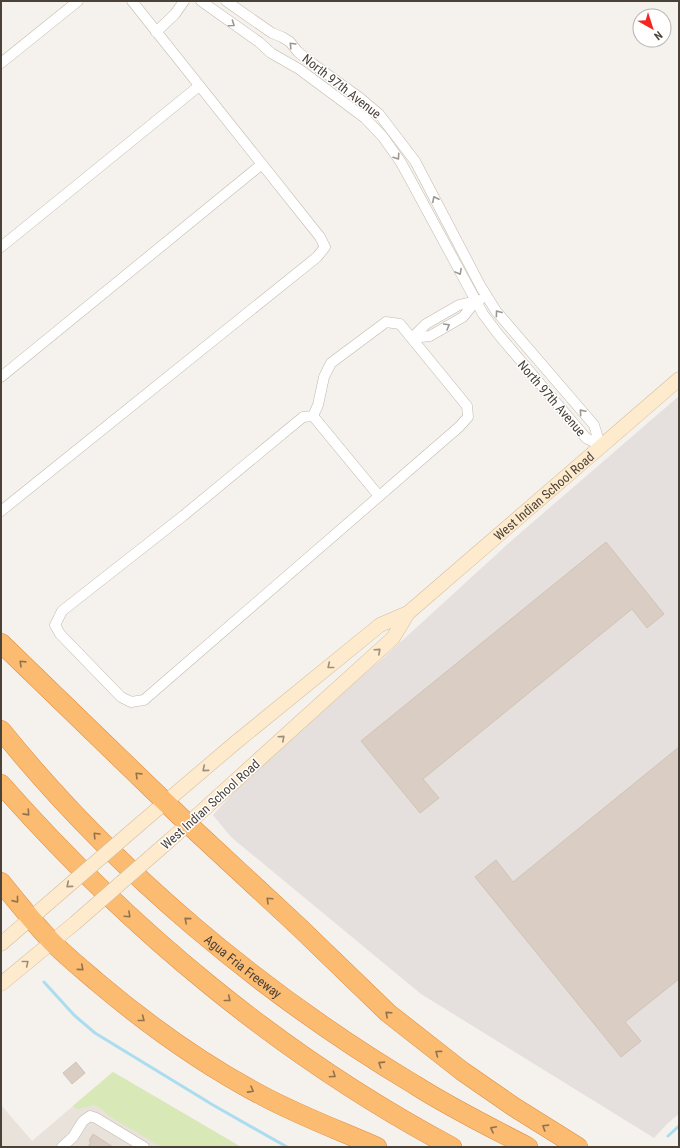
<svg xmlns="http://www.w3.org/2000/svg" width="680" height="1148" font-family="'Roboto Condensed',sans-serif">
<rect width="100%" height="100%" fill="#f5f1ec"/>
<polygon fill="#e9e2da" points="113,1072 241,1147 1,1147 1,1105 32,1141"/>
<polygon fill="#e5e0dd" points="679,396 679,1114 668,1123 654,1138 421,994 231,837 213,815 254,770 316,714 382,659 511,541"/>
<polygon fill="#d8e8b6" points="113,1072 241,1147 162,1147 109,1116 103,1110 94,1105 78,1109 73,1106"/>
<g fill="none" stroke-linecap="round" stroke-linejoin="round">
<g stroke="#aaddf0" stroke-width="3">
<polyline points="44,982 74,1015 95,1033 213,1105 287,1147"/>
<polyline points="668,1136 679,1126"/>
</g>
</g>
<g fill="#dacec4" stroke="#d2c2b4">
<polygon points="606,542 664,614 647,628 632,609 423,779 439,798 420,813 361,741"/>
<polygon points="679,747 679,979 625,1022 641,1041 621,1057 475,877 496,860 513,882"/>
<polygon points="76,1062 85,1073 72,1084 63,1073"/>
<polygon points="93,1134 113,1147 88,1147 91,1142 89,1141"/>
</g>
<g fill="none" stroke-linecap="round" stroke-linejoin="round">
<g stroke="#c1b8ae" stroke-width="11">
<g id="street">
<polyline points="201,1 259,42 271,53 299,69 365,118 383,137 400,161 410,179 483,314 498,334 586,438 600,445"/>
<polyline points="226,1 272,33 282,37 290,42 298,52 313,64 360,98 379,114 415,161 481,287 496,311 594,425 600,445"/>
<polyline points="156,32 175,14 184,1"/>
<polyline points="1,63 78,1"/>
<polyline points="1,247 199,86"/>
<polygon points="386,322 400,324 467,406 468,417 459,427 144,700 131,702 121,697 60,634 55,625 62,611 183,516 303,417 313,416 318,405 324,377 331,363"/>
<polyline points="412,338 426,324 459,305 480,300"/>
<polyline points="412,338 430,336 463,317 475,302"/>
<polyline points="1,377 262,164"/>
<polyline points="313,416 379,496"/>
<polyline points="1,511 317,257 325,247 320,237 132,1"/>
<polyline points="62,1147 73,1137 83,1121 90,1116 96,1118 144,1147"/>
</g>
</g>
<g stroke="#d4be9c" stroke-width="15">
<g id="secondary">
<path id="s1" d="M141,823L235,743L380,625L408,613L679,379"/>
<polyline points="170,840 393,638 408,613"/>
<polyline points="1,944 52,900"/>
<polyline points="1,984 75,923"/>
</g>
</g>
<g stroke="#dc8d40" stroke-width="20">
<g id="highway">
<polyline points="1,643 188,824 298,926 388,1013 462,1071 514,1107 578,1147"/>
<path id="s2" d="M1,730C114,870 261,993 415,1085C451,1108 490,1127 528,1147"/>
<path d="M1,784C129,929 281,1056 452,1147"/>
<path d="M1,882C17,902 34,923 52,942C66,956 82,969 97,982C148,1025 202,1064 261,1095C298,1115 338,1130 377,1147"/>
</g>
</g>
<use href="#street" stroke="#fff" stroke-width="10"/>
<use href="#secondary" stroke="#feebcd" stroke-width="14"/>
<use href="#highway" stroke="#fbbb71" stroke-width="19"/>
<g stroke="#d4be9c" stroke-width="15" stroke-linecap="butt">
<g id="secondary-bridge">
<polyline points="52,900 141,823"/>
<polyline points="75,923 170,840"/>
</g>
</g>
<use href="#secondary-bridge" stroke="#feebcd" stroke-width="14"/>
</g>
<defs><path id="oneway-chevron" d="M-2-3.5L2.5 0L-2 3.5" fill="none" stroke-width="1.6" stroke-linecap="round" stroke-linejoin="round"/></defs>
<g stroke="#9b9692">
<use href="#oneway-chevron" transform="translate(232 24) rotate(35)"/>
<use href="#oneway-chevron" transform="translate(292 45) rotate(-134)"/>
<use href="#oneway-chevron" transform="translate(397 157) rotate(56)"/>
<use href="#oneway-chevron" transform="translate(435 199) rotate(-117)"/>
<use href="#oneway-chevron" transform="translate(459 272) rotate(62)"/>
<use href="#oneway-chevron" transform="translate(498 313) rotate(-126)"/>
<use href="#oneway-chevron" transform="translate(447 326) rotate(-30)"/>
<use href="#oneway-chevron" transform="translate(582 412) rotate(-131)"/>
</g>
<g stroke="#9b8e7c">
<use href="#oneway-chevron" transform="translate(378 651) rotate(-42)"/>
<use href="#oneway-chevron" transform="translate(330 666) rotate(141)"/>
<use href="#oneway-chevron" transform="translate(282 738) rotate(-42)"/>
<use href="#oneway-chevron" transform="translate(205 769) rotate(140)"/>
<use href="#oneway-chevron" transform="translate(69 885) rotate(140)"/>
<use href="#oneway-chevron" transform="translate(26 963) rotate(-39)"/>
</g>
<g stroke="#91724f">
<use href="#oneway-chevron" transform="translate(22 663) rotate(-136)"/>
<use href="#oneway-chevron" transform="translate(138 775) rotate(-136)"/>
<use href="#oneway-chevron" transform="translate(27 813) rotate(48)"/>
<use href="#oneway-chevron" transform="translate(96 835) rotate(-134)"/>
<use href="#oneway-chevron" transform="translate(16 900) rotate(51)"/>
<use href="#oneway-chevron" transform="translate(269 900) rotate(-137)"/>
<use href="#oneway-chevron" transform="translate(128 915) rotate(43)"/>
<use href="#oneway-chevron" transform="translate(187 920) rotate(-139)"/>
<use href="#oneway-chevron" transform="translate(81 968) rotate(41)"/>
<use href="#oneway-chevron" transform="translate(228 999) rotate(39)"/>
<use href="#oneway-chevron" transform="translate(388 1014) rotate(-138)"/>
<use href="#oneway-chevron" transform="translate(142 1019) rotate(38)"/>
<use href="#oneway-chevron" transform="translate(438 1053) rotate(-143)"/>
<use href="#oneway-chevron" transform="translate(381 1064) rotate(-147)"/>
<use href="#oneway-chevron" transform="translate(333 1075) rotate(34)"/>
<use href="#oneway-chevron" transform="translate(251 1090) rotate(29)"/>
<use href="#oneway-chevron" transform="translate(545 1127) rotate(-148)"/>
<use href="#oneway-chevron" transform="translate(493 1129) rotate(-153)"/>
</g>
<g text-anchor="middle" stroke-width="3" stroke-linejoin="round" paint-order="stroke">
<g font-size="13" fill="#4a4139" stroke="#fff">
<text transform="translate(342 86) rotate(38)" y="5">North 97th Avenue</text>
<text transform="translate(552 398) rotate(49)" y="5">North 97th Avenue</text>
<text dy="5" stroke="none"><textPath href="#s1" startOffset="520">West Indian School Road</textPath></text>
<text transform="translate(210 804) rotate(-42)" y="5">West Indian School Road</text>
<text dy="5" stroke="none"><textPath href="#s2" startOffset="339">Agua Fria Freeway</textPath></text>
</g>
</g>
<rect width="680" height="1148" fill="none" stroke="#4a4139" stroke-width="4"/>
<g transform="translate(652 28) rotate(141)"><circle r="19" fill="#ffffff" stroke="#b7b3b0"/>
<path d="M0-3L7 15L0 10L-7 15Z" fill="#f62522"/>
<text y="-6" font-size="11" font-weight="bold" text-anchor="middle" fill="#4a4139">N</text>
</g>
</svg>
